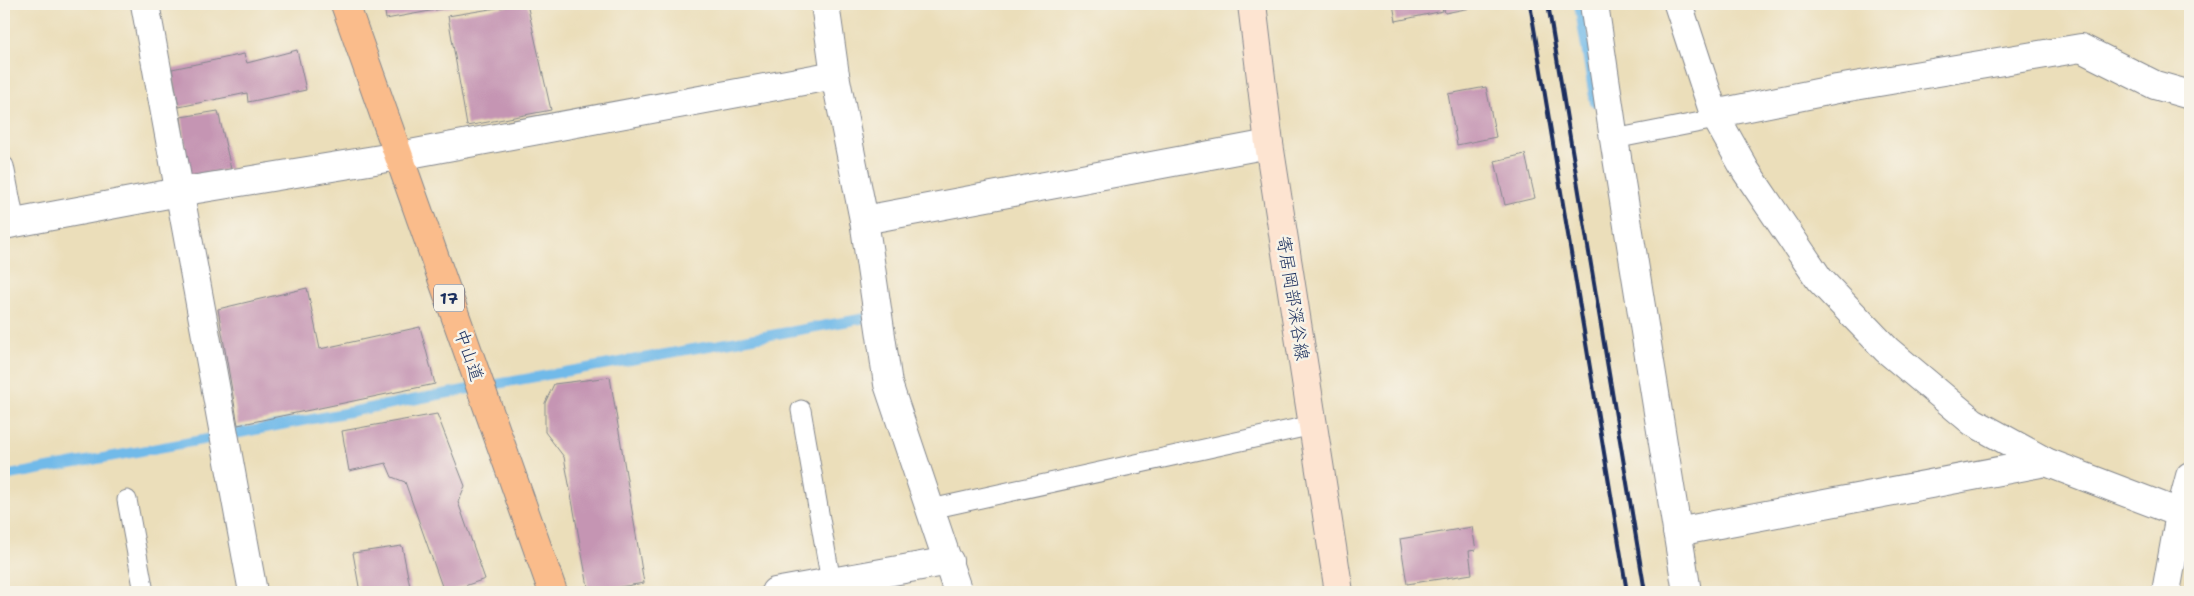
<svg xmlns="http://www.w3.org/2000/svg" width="2194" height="596" font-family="'Shantell Sans','Klee One',sans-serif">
<rect width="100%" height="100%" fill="#f7f3e8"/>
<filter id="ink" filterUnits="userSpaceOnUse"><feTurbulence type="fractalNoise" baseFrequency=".02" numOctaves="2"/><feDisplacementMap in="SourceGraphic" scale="10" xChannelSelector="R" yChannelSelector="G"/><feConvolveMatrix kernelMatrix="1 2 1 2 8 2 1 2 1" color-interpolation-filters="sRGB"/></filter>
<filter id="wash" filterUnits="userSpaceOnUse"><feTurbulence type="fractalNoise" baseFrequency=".0096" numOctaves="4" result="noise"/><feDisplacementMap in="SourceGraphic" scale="20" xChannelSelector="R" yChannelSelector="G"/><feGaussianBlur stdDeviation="1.12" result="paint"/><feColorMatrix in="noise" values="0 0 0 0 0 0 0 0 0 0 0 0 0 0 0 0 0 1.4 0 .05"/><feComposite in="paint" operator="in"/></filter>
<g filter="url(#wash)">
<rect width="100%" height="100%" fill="#ebdeba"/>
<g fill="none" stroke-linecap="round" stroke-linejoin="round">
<g stroke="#71bae9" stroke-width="10">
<polyline points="1579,4 1595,103"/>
<polyline points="4,476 224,436 480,387 877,316"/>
</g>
</g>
<g id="blocks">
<g fill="#c595b3">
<polygon points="384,4 463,4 463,5 386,19"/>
<polygon points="521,4 527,4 551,110 467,126 448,16"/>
<polygon points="1393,4 1441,4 1443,11 1396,21"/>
<polygon points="1443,4 1486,4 1486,5 1445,13"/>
<polygon points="297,50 306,90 248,102 247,93 179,107 172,69 244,54 247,63"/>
<polygon points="1486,87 1496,137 1457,145 1448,94"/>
<polygon points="218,111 231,169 189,176 181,117"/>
<polygon points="1525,154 1535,198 1505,205 1495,161"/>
<polygon points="307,288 320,349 420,327 435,384 238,425 218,309"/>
<polygon points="610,377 644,583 589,592 564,457 545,432 545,403 554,384"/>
<polygon points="437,414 465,486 458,502 485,579 447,592 444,592 405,482 392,477 386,463 349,471 342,431"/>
<polygon points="1472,527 1476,550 1469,551 1472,574 1407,584 1400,539"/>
<polygon points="402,546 411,592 360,592 353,553"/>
</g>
</g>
</g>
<g filter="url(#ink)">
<use href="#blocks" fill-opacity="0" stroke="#83868c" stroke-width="1"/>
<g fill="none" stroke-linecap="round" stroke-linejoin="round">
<g stroke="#83868c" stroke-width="21">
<g id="service">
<polyline points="1614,139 1716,119"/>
<polyline points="4,166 15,223"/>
<polyline points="801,410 831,582"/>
<polyline points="127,500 144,592"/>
<polyline points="931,509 1313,425"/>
</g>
</g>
<g stroke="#83868c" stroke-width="30">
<g id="minor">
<polyline points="145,4 253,592"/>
<polyline points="825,4 835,75 864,220 888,384 958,592"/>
<polyline points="1594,4 1614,139 1687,592"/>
<polyline points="1714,114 1837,89 2081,48 2155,85 2190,95"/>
<polyline points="864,220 1269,144"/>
<polyline points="4,225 179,192 399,156 835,75"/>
<polyline points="1677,532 2046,462"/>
<polyline points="775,592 949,561"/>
<polyline points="2166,592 2180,514 2190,476"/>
</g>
</g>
<g stroke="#83868c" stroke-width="30">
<polyline id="tertiary" points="1678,4 1714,114 1746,171 1819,279 1887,350 1973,422 2046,462 2190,517"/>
</g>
<g stroke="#83868c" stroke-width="30">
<polyline id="secondary" points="1252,4 1269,144 1339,592"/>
</g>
<g stroke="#83868c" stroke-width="30">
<polyline id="trunk" points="345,4 553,592"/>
</g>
<use href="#service" stroke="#fff" stroke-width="19"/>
<use href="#minor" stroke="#fff" stroke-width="28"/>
<use href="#tertiary" stroke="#fff" stroke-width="28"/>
<use href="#secondary" stroke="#fde4d1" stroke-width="28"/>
<use href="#trunk" stroke="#fabc8b" stroke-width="28"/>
<g stroke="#1b2f5e" stroke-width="4">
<polyline points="1530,4 1627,592"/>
<polyline points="1548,4 1645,592"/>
</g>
</g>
</g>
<g text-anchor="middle" stroke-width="5" stroke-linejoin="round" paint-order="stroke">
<rect fill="#f7f3e8" stroke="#5d6a87" stroke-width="1" x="434" y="284.5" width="30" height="27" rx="4"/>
<g font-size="16" font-weight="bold" fill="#1b2f5e">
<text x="449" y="304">17</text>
</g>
<g font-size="18" fill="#1b2f5e" stroke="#f7f3e8">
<text transform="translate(1293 298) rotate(81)" y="6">寄居岡部深谷線</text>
<text transform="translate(469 355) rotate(71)" y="6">中山道</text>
</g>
</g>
<rect width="2194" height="596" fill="none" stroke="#f7f3e8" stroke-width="20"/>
</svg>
